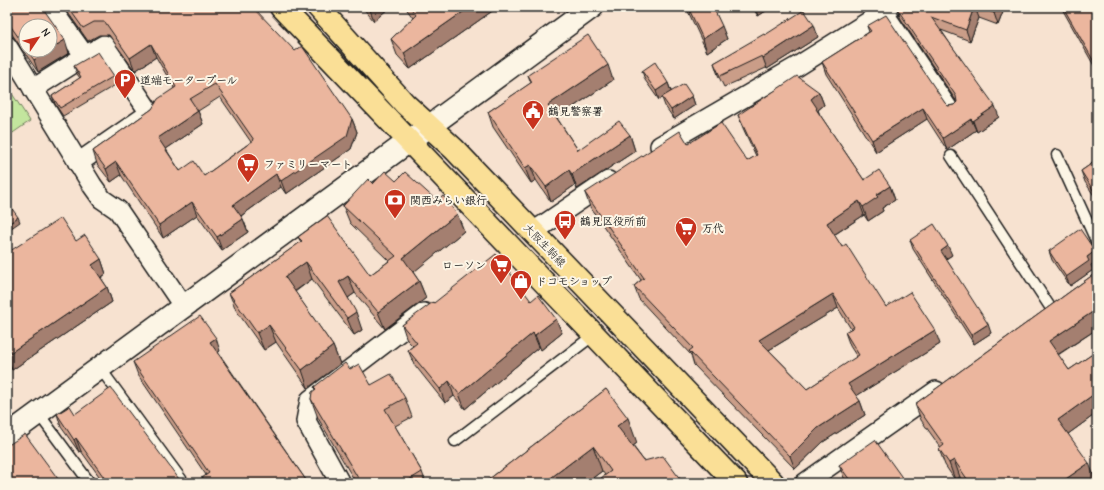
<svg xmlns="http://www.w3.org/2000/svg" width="1104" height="490" font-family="'Comic Neue','Klee One',sans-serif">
<rect width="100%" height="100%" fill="#f7e2d0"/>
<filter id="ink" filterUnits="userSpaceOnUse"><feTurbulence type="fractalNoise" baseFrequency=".025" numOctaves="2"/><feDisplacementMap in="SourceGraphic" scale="8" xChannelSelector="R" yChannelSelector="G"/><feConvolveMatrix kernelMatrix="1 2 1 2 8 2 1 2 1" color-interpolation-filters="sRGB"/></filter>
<g filter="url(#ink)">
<polygon fill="#c3e59e" stroke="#70805d" points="7,86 30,121 7,137"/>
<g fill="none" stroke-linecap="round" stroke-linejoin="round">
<g stroke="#1c1c1c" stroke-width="13">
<g id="lane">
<polyline points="887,10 955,111"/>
<polyline points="1057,155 1097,243"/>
<polyline points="951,156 1052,310"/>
<polyline points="100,368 184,483"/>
<polyline points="38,413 90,483"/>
<polyline points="455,441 595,334"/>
</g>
</g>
<g stroke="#1c1c1c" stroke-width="22">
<g id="street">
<polyline points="50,7 85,56"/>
<polyline points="7,46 92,185 102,199 118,210 184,307"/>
<polyline points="33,89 85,56 104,45 150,113 78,163"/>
<polyline points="660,146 798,66 892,7"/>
<polyline points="533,232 608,181"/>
<polyline points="340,483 306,421 310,400 424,313"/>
<polyline points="805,483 936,391"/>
</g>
</g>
<g stroke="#1c1c1c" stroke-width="25">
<polyline id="secondary" points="7,436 592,7"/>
</g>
<g stroke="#1c1c1c" stroke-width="25">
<g id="primary">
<polyline points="281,7 736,483"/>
<polyline points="318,7 405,104 454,149 773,483"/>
</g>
</g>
<polyline stroke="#1c1c1c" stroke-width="2.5" stroke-dasharray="4 3" stroke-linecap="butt" points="7,105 9,133 7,141"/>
<use href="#lane" stroke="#fcf5e5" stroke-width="10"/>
<use href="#street" stroke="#fcf5e5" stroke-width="19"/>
<use href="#secondary" stroke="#fcf5e5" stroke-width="22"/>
<use href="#primary" stroke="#fadf96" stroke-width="22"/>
</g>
<g fill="#ca9d88" stroke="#1c1c1c" fill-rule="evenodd">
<path d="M7,7L69,53L38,72L7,27ZM26,26L50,50H26Z"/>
<path d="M64,7H253L352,119L357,132L351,149L286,194L281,187L241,216L243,219L248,232L222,250L197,215L163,238L121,175L111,182L97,164L93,151L152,109L174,88L156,57L135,71L109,35H99L88,41ZM220,97L251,142L204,176L180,171L166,149L203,124L198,111Z"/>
<polygon points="362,7 390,7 374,21"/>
<polygon points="405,7 498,7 410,69 397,55 391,39 413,18"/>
<polygon points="686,7 713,7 727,39 707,52"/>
<polygon points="752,7 772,7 758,16"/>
<polygon points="896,7 925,12 927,7 1005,7 998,25 979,18 970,41 941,30 999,117 977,132 976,130 947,150 927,119 876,152 826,74 822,62 869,32 867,26 945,103 948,106 954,105 957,102 901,19"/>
<polygon points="1061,7 1097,7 1097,71"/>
<polygon points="765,35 818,37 767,69 766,68 724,87 718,75 714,63"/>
<polygon points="74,66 114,76 117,84 63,116 55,104 52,96 80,78 77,74"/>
<polygon points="642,71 668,83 671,91 692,96 695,105 674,119 665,106 662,98 659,100 645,80"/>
<polygon points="528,75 613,80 557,118 578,150 630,135 635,151 577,189 575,185 551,202 536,180 531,183 493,127 488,112 531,83"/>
<path d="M819,92L824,105L818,110L820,115L864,180L890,186L895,200L882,208L883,211L868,221L864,215L834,235L842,247L886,307L940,344L856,396L860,401L865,415L823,442L795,469L694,365L691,355L639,299L634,286L641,280L590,207L585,193L688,144L747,161L756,156L743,128L738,115ZM838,308L851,329L845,332L850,346L857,357L807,389L769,350Z"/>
<polygon points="1097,160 1097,211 1094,202 1097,200 1085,182 1081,171"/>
<polygon points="396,181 437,201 457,214 464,231 413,272 419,281 426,298 385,329 355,293 348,298 362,330 354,335 312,279 295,292 333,346 340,364 308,388 276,342 264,350 236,310 229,293 301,242 298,237 370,275 389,261 350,223 343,206 373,184"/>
<polygon points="910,240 952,255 946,259 991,333 974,344 913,249"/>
<polygon points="76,241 101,259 106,274 101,278 107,287 112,302 12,370 7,363 7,253"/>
<polygon points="1049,251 1095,251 1097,257 1097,261 1091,265 1093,270 1070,286 1052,260"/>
<polygon points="1097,272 1097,329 1058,355 1069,370 1097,351 1097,413 1068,434 1095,479 1089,483 964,483 960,477 955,480 945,465 939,449 941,448 921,420 915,404"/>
<polygon points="531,301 556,319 562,333 541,350 539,347 465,409 454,396 445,403 414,364 408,350 413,346 407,340 402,325 434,303"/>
<polygon points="220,351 218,352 308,483 206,475 138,375 133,362"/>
<polygon points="350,369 371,385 405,398 412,417 395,426 422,472 426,483 356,483 318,418 311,399 315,390 314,387"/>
<polygon points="606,389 637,443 633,446 644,461 683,483 602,483 600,479 605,475 602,471 586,483 484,483"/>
<polygon points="57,414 75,414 182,483 104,483 81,451 79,452 61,427"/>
<polygon points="839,465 906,483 846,483"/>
</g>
<g fill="#a47f6f" stroke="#1c1c1c">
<polygon points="369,7 390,7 374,21"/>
<polygon points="470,7 498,7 410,69 404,53"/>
<polygon points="755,7 772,7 758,16"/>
<polygon points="974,7 975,7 979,18 970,41 966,30"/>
<polygon points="996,7 1005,7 998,25 994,13"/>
<polygon points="814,25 818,37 767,69 763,58"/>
<polygon points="722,26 727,39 707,52 703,39"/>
<polygon points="65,40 69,53 38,72 34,60 49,50 50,50 50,49"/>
<polygon points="151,44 156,57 135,71 130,58"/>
<polygon points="608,65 613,80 554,120 548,105"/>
<polygon points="668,83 671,92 659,100 656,91"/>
<polygon points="819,92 824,105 818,110 822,122 821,123 811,99"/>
<polygon points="692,96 695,105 674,119 671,110"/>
<polygon points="995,106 999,117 977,132 973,121"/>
<polygon points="923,108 927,119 876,152 872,140"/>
<polygon points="198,111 203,124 163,151 158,138"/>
<polygon points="352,119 357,132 351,149 286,194 281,181"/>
<polygon points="971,119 976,130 947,150 943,138"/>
<polygon points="630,135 635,151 577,189 572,174"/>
<polygon points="116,162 121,175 111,182 106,169"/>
<polygon points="530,165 536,180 531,183 525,168"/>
<polygon points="569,170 575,185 551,202 546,187"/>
<polygon points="276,174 281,187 238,218 233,205"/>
<polygon points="890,186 895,200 882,208 883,211 868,221 863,207 876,195"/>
<polygon points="859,201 864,215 832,236 827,223"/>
<polygon points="192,202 197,215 163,238 159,225"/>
<polygon points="457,214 464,231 409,276 403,258"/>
<polygon points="18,217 20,222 7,231 7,225"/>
<polygon points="243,219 248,232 222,250 217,237"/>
<polygon points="948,246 952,255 944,260 941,251"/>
<polygon points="1095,251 1097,257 1097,261 1091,265 1093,270 1070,286 1066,277 1087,257"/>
<polygon points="101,259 106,274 97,280 92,265"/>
<polygon points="306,262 312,279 291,294 285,277"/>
<polygon points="348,276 355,293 345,300 339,282"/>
<polygon points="419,281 426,298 385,329 378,312"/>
<polygon points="107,287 112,302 12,370 7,357 7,355"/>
<polygon points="833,294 838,308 764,353 759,340"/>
<polygon points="1097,309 1097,329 1054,357 1049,341"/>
<polygon points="356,312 362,330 354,335 347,318"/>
<polygon points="556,319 562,333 541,350 535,335"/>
<polygon points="988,324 991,333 974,344 971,335"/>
<polygon points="269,325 276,342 264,350 257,333"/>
<polygon points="935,330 940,344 853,398 848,384"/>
<polygon points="533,333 539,347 465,409 459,394"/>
<polygon points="216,338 220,351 215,354 210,342"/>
<polygon points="333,346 340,364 308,388 302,370"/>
<polygon points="449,381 454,396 445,403 440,389"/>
<polygon points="1097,392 1097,413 1064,437 1058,420"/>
<polygon points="860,401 865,415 823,442 795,469 790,456 818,428"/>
<polygon points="628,418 637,443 626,451 617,426"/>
<polygon points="76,438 81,451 79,452 74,440"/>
<polygon points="593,446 602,471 586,483 544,483"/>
<polygon points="954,460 960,477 955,480 949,463"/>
<polygon points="1089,463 1095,479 1089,483 1060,483"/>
</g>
<g fill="#ebb69e" stroke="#1c1c1c" fill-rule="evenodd">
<polygon points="7,7 42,7 65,40 50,49 50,26 26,26 26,48 7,21"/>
<path d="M68,7H253L295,51L302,46L352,119L347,136L281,181L276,174L233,205L243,219L217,237L192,202L159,225L116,162L106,169L93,151L152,109L158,99L176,87L151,44L130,58L105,22H94L83,28ZM215,84L254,140L204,176L194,161L180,171L158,138L198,111L190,99Z"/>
<polygon points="410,7 470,7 404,53 391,39 416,15"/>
<polygon points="688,7 713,7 722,26 703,39"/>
<polygon points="896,7 921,7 925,12 927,7 974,7 966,30 931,17 995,106 973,121 971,119 943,138 923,108 872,140 822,62 871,31 867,26 886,15 945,103 948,106 954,105 957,102 956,96"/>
<polygon points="977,7 996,7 994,13"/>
<polygon points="1063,7 1097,7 1097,67"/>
<polygon points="804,10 814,25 763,58 762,56 720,76 714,63 764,34 765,35"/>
<polygon points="588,35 608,65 548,105 578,150 619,121 630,135 572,174 569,170 546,187 530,165 525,168 488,112 532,82 528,75"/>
<polygon points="27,50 49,50 34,60"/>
<polygon points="98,52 114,76 60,108 52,96 81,77 74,66"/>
<polygon points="655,62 668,83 656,91 642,71"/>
<path d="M797,76L819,92L811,99L817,108L816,109L864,180L879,170L890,186L876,195L878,197L863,207L859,201L827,223L842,247L846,244L886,307L910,292L935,330L848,384L860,401L818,428L790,456L689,351L693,348L634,286L644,278L585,193L680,131L688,144L721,123L747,161L757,155L738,115ZM833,294L854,327L845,332L859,355L807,389L759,340Z"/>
<polygon points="684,84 692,96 671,110 662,97"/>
<polygon points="1097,160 1097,196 1081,171"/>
<polygon points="385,171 396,181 405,172 437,201 443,196 457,214 403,258 419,281 378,312 348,276 339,282 356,312 347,318 306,262 285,277 333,346 302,370 269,325 257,333 229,293 302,241 298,237 327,216 370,275 396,256 343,206 368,179 373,184"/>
<polygon points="1097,200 1097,207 1094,202"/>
<polygon points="10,206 18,217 7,225 7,209"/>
<polygon points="61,218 76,241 85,235 101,259 92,265 107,287 7,355 7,253"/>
<polygon points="934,224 948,246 941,251 988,324 971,335 910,240"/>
<polygon points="1080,229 1095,251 1087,257 1089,261 1066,277 1049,251"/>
<polygon points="496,254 531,301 538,295 556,319 535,335 533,333 459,394 449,381 440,389 408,350 417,343 402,325 433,302 434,303"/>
<polygon points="1097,272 1097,309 1049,341 1069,370 1097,351 1097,392 1058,420 1089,463 1060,483 970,483 954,460 949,463 939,449 944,445 915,404"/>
<polygon points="200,316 216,338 210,342 308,483 195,483 209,473 133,362"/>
<polygon points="345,363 350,369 359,364 371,385 391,374 405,398 385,409 422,472 404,483 361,483 311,399 312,392 316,389 314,387"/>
<polygon points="111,388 182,483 108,483 76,438 74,440 57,414 70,406 75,414"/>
<polygon points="606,389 628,418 617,426 644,461 663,456 683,483 603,483 600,479 611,471 593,446 544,483 484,483"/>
<polygon points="25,434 61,483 7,483 7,446"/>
<polygon points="875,440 906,483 852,483 839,465"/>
</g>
</g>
<defs>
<g id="parking-pin" transform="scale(1.15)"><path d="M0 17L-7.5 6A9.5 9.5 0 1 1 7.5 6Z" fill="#c8321e" stroke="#fcf5e5"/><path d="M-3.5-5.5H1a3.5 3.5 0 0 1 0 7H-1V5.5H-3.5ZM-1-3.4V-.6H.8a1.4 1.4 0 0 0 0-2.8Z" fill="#fff"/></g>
<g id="civic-pin" transform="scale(1.15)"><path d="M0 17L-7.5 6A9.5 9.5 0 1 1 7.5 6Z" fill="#c8321e" stroke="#fcf5e5"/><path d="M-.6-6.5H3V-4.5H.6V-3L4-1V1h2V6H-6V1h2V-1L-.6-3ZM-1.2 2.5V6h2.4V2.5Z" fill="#fff"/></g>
<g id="supermarket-pin" transform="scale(1.15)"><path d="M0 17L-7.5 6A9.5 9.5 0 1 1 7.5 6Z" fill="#c8321e" stroke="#fcf5e5"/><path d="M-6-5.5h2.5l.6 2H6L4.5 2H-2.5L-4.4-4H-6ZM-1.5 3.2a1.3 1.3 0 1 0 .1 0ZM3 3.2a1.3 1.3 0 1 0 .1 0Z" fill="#fff"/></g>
<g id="bank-pin" transform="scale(1.15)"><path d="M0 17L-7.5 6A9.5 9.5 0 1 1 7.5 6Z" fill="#c8321e" stroke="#fcf5e5"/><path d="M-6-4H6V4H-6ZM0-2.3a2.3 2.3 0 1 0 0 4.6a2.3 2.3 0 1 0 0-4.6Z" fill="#fff"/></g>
<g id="bus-pin" transform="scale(1.15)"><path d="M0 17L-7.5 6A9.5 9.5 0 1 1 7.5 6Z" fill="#c8321e" stroke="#fcf5e5"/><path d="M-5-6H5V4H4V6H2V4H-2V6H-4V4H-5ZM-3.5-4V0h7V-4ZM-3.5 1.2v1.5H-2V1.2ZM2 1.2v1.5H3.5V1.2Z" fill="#fff"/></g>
<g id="shop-pin" transform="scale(1.15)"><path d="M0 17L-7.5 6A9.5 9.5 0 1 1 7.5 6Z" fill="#c8321e" stroke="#fcf5e5"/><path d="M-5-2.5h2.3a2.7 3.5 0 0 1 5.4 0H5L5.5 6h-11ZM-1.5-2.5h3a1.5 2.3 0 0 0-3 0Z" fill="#fff"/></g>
</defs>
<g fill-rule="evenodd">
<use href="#parking-pin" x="125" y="80"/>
<use href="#civic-pin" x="533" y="111"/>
<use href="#supermarket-pin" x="248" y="164"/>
<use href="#bank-pin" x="395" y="200"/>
<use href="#bus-pin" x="565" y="221"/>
<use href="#supermarket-pin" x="686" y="228"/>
<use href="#supermarket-pin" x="501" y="265"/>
<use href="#shop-pin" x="521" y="281"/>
</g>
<g text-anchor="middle" stroke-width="4" stroke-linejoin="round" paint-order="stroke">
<g font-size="11" font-weight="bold" fill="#1c1c1c" stroke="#fcf5e5" text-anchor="start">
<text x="140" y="84">道端モータープール</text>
<text x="548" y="115">鶴見警察署</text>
<text x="264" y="168">ファミリーマート</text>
<text x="410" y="204">関西みらい銀行</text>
<text x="580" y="225">鶴見区役所前</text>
<text x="702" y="232">万代</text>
<text x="486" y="269" text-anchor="end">ローソン</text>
<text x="536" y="285">ドコモショップ</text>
</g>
<g font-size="11" fill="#1c1c1c" stroke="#fcf5e5">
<text transform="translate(545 245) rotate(46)" y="4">大阪生駒線</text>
</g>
</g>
<rect width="1104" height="490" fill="none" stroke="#fcf5e5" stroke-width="24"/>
<rect x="12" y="12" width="1080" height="466" fill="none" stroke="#1c1c1c" stroke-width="1.5" filter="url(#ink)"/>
<g transform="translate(38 38) rotate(55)"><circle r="19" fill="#fcf5e5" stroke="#a29e95"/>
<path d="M0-3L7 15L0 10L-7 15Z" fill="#c8321e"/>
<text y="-6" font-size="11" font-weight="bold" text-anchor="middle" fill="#1c1c1c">N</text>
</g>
</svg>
